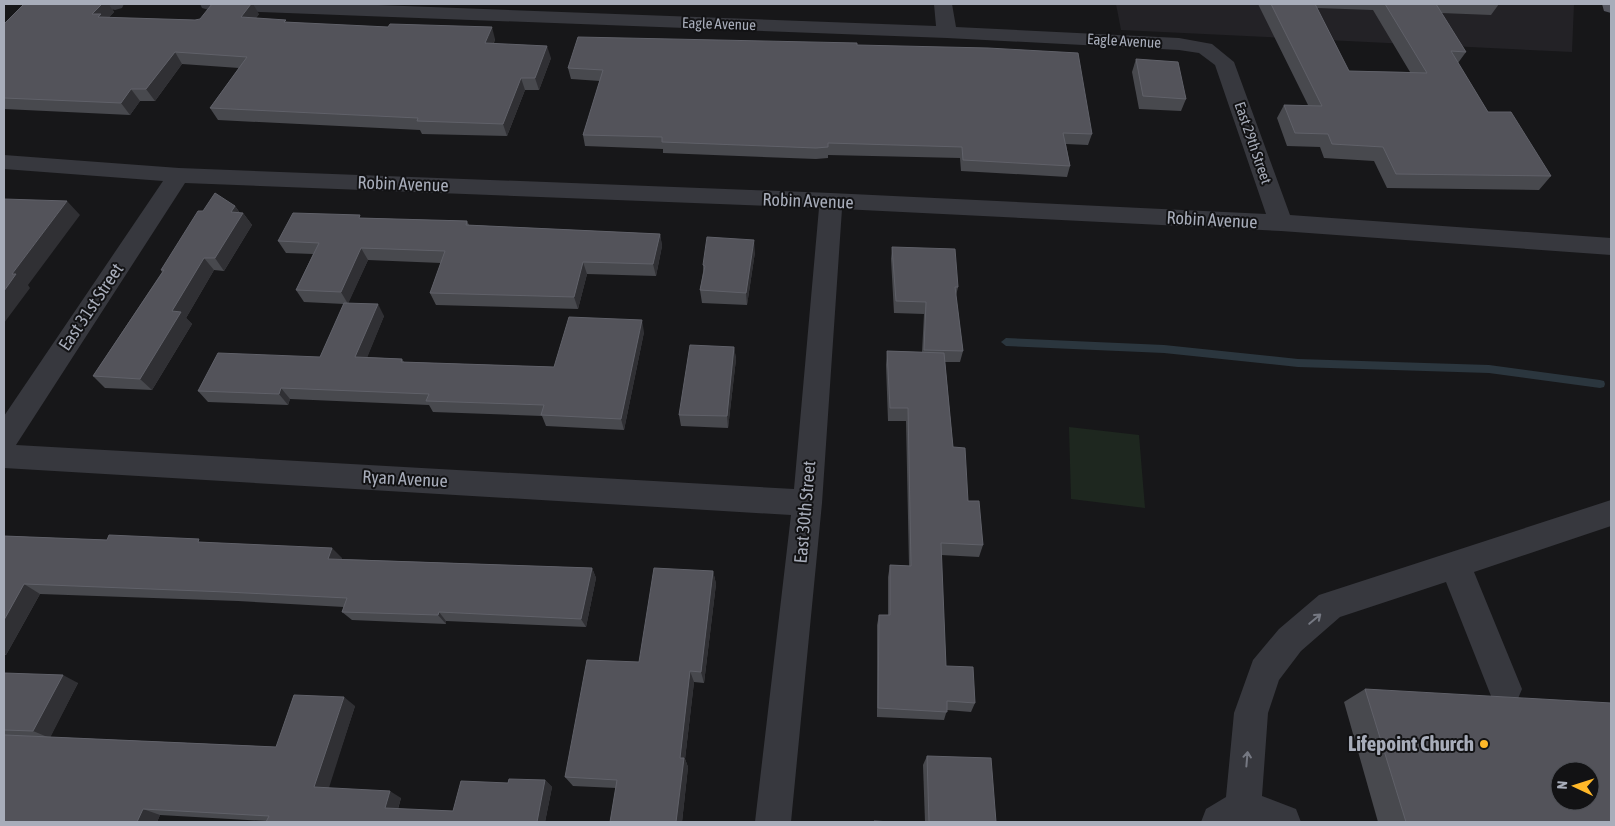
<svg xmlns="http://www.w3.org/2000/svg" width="1615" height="826" font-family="'Asap Condensed',sans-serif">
<rect width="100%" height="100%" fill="#171719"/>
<polygon fill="#232226" points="1116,4 1574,4 1572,52 1121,30"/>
<polygon fill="#1e271f" points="1069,427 1139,435 1145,508 1071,499"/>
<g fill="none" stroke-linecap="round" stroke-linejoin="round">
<polygon fill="#2b363e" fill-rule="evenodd" points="1006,338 1164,345 1298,359 1489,365 1600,380 1604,381 1605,384 1604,387 1600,388 1489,373 1298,367 1164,353 1006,346 1001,342"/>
<g fill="#37383e" fill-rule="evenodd">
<polygon points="105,4 124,4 122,8 115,10 107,8"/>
<path d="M200,4H352L936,26L934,4H952L956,27L1179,38L1212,44L1234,62L1290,215L1611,238V255L1281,231L842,209L822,503L791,822H755L791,515L4,468V416L163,181L4,169V155L179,168L831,193L1266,214L1215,65L1199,53L1179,50L947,38L209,10L202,8ZM185,183L819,208L794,489L16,445Z"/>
<polygon points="1611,500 1611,526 1474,572 1522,689 1517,701 1505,706 1493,701 1446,582 1340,617 1301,651 1279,680 1268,713 1262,796 1296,809 1301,822 1201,822 1206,809 1226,797 1234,713 1253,660 1279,629 1319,595"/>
</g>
<polygon fill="#53555e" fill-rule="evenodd" points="1602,4 1611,4 1611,13 1604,11"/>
</g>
<g fill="#48494e" fill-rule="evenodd">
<polygon points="24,4 109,4 114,12 108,18 195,20 259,14 256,18 287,22 495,39 494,43 551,58 539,90 525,90 507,136 422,134 420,130 218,120 210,108 239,68 182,64 155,101 140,101 130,115 4,109 4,24"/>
<path d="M1258,4H1499L1491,15L1441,13L1466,52L1458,63L1488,112L1551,176L1539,190L1387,188L1374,161L1324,158L1320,147L1287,146L1277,118L1284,105H1308ZM1317,8L1373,10L1410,72L1349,71Z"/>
<polygon points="857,45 1092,134 1088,145 1066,144 1070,166 1067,177 961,171 960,158 828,155 828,158 816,159 663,153 663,149 585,146 583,135 600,81 571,79 568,68"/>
<polygon points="1136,59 1186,99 1181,111 1139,109 1132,72"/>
<polygon points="235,206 240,213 243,213 252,225 224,271 214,270 186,318 192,324 152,390 105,388 93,376 162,272 161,270 203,211"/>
<polygon points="362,218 467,221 469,225 660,234 662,246 656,276 587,274 578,309 436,305 430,293 441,263 368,260 348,303 384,316 367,357 402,359 404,362 554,367 644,332 624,430 546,426 542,416 433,412 429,405 290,399 288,405 208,402 198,391 320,357 344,304 304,302 296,290 313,254 286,253 278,241"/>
<polygon points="892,247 958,287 956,296 963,351 960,362 945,362 953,447 968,501 983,545 979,557 941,555 946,666 975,703 971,712 947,710 944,720 877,717 877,625 879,615 888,615 888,577 890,565 909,566 906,421 888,421 886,365 887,351 922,352 924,314 894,313 891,259"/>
<polygon points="755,252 747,305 702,303 700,290 703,272 703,265"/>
<polygon points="734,347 736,359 728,428 681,426 679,415"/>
<polygon points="4,536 107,540 203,542 342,558 341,559 592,568 596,578 586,627 446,621 446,624 352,620 342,612 344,607 238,601 40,594 6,655 4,655"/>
<polygon points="713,571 716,584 704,683 694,682 685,759 688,767 682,822 610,822 616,788 573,786 565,777 639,662"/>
<polygon points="4,673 78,683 50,737 276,747 355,706 328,788 401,798 398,809 453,811 508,783 545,780 552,787 545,822 266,822 267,821 160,815 157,822 4,822"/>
<polygon points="1365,689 1611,822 1378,822 1344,702"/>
<polygon points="927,756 996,822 925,822 923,765"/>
</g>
<g fill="#303034">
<polygon points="102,4 109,4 114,12 102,24 92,14"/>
<polygon points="251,4 253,4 259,14 248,29 241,17"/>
<polygon points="492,27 495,39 489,55 485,43"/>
<polygon points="547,46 551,58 539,90 535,78"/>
<polygon points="175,52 182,64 155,101 146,89"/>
<polygon points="521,78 525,90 507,136 503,124"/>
<polygon points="131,89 140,101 130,115 121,103"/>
<polygon points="67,201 80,215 28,285 30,288 4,323 4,291 12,274"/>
<polygon points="235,206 241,215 243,213 252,225 224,271 215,258 231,212"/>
<polygon points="660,234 662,246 656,276 653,264"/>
<polygon points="754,240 755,252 747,305 746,293"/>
<polygon points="361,248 368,260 348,304 341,292"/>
<polygon points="204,258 214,270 186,318 192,324 152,390 140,379 172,311"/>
<polygon points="583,262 587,274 578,309 574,297"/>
<polygon points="378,304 384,316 363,368 355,357"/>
<polygon points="642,320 644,332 624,430 621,419"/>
<polygon points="734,347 736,359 728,428 727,416"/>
<polygon points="281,388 290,399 288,405 279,394"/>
<polygon points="332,548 342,558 338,569 328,559"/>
<polygon points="592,568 596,578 586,627 581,619"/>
<polygon points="713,571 716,584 704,683 701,672"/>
<polygon points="24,584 40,594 6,655 4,653 4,620"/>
<polygon points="439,612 446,621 446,624 438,615"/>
<polygon points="690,671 694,682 685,759 688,767 682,822 676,822 680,758"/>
<polygon points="63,675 78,683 50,738 33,731"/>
<polygon points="344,697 355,706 327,794 314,787"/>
<polygon points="545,780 552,787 545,822 537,822"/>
<polygon points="390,791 401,798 396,815 385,808"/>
<polygon points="143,809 160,815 157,822 137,822"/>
</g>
<g fill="#53535a" stroke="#606169" fill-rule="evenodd">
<polygon points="24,4 102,4 92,14 101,14 98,17 195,20 200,19 212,4 251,4 241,17 286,20 284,22 388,27 390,24 492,27 485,43 547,46 535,78 521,78 503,124 417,121 418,118 210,108 247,57 175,52 146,89 131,89 121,103 4,98 4,24"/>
<polygon points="1271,4 1315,4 1349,71 1427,73 1385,4 1436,4 1466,52 1451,51 1488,112 1511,112 1551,176 1396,174 1383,147 1332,144 1328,134 1295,133 1284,105 1322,106"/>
<polygon points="578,37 857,43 857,45 988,48 1078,53 1092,134 1063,133 1070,166 963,160 962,147 828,143 828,147 816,148 662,142 662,137 583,135 603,70 568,68"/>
<polygon points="1136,59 1178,62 1186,99 1143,96"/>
<polygon points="215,193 235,206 231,212 243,213 215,258 204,258 172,311 181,312 140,379 93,376 164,270 161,270 198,211 203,211"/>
<polygon points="4,199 67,201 12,274 16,274 4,291"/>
<polygon points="293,213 360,215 359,218 467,221 466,225 660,234 653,264 583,262 574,297 430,293 445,251 361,248 341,292 296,290 319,243 278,241"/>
<polygon points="707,237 754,240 746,293 700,290 705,266 703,265"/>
<polygon points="892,247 955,249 958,287 955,287 963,351 924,350 926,302 896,301"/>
<polygon points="344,303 378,304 355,357 402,359 401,362 554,367 569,317 642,320 621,419 541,415 544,405 426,401 429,394 281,388 279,394 198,391 218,353 320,357"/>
<polygon points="690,345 734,347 727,416 679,415"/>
<polygon points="887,351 944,353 953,447 965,448 968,501 979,501 983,545 941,543 946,666 973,667 975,703 947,701 947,712 878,708 879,615 890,615 890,565 911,566 908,408 890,408"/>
<polygon points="109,535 199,539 198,542 332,548 328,559 592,568 581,619 439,612 438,615 342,612 347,598 226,592 24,584 4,620 4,536 107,540"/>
<polygon points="654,568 713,571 701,672 690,671 680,758 684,758 676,822 610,822 617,780 565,777 587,660 639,662"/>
<polygon points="4,673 63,675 33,731 4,730"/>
<path d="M1365,689L1611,703V822H1406ZM1560,771H1590V801H1560Z"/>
<polygon points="294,695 344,697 314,787 390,791 385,808 453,811 461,781 508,783 509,779 545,780 537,822 266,822 269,816 143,809 137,822 4,822 4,736 5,735 276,747"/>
<polygon points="927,756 991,758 996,822 929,822"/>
<polygon points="874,821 892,822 874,822"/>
</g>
<defs><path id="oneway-shaft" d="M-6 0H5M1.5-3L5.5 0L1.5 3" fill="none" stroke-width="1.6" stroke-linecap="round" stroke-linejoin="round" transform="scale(1.25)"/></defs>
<g stroke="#757882">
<use href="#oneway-shaft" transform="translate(1315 619) rotate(-40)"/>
<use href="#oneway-shaft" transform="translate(1247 759) rotate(-85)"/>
</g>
<circle fill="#ffb829" stroke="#121214" stroke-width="2" cx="1484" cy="744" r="5"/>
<g text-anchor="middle" stroke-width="4" stroke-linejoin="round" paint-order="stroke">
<g font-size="15" fill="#a8adba" stroke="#121214">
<text transform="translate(719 24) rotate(2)" y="5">Eagle Avenue</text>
<text transform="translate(1124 41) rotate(3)" y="5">Eagle Avenue</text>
<text transform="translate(1253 143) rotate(71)" y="5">East 29th Street</text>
</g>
<g font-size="18" fill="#a8adba" stroke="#121214">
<text transform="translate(403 184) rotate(2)" y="6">Robin Avenue</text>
<text transform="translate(808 201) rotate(2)" y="6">Robin Avenue</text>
<text transform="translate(1212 220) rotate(3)" y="6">Robin Avenue</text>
<text transform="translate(91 307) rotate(-56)" y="6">East 31st Street</text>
<text transform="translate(405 479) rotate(3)" y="6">Ryan Avenue</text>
<text transform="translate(805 512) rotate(-85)" y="6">East 30th Street</text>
</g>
<g font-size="21" font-weight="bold" fill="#a8adba" stroke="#121214" text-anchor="end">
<text x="1474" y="751">Lifepoint Church</text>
</g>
</g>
<rect width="1615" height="826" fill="none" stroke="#a8adba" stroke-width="10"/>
<g transform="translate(1575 786) rotate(274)"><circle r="24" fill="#121214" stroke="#4e5056"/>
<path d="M0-4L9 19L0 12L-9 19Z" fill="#ffb829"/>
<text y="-8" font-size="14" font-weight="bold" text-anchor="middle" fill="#a8adba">N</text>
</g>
</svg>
